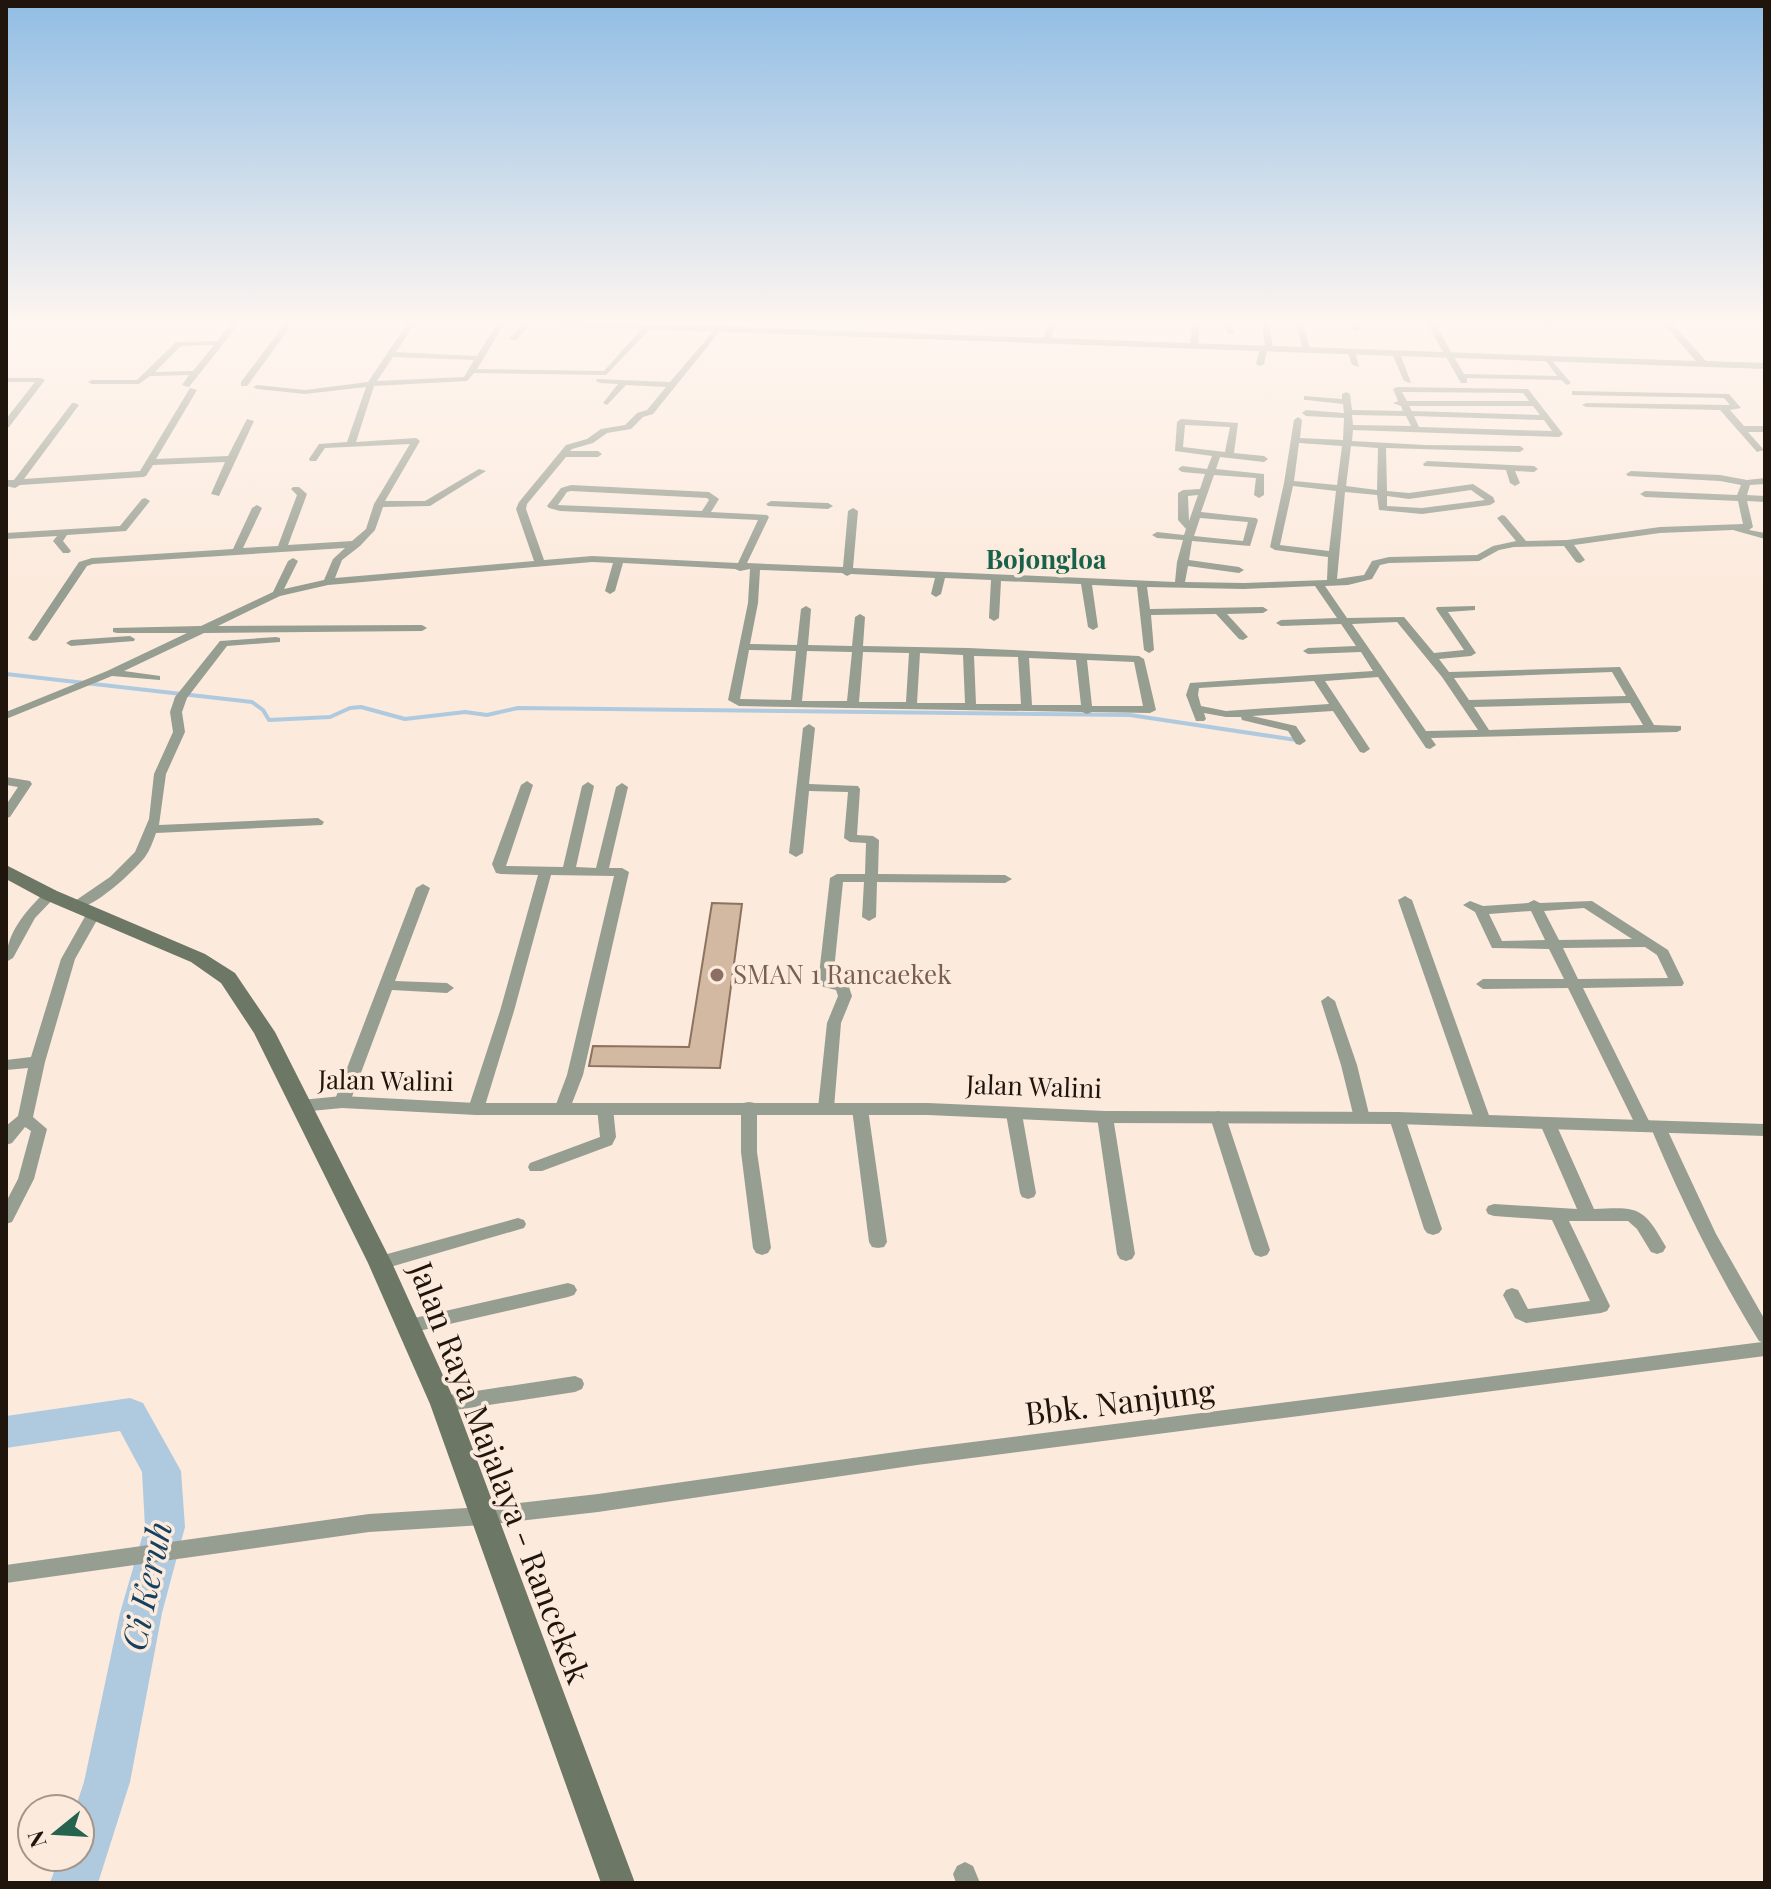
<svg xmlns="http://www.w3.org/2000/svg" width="1771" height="1889" font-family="'Playfair Display',serif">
<rect width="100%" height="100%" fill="#fceadd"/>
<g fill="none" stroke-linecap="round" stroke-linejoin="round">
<polyline stroke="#afcadf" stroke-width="4" points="6,674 252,702 263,710 269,720 330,717 350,708 361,707 405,719 465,712 487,715 518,708 1130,715 1296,740"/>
<polygon fill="#afcadf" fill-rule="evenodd" points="130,1398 143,1403 181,1471 185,1527 162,1613 130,1782 98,1883 50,1883 59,1857 80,1857 80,1809 75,1809 84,1782 120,1613 145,1527 142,1472 120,1431 6,1448 6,1416"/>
</g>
<polygon fill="#d3b9a2" stroke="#8c735e" stroke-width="2" points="712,903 742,904 720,1068 589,1066 593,1046 689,1047"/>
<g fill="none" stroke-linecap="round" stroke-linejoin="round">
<g fill="#969d91" fill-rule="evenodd">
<path d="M233,321H241L189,387L182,385L189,375L150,376L139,384H92L88,382L92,380H137L176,342L217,341ZM214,345L193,371L155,372L181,346Z"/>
<polygon points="287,321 294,322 247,386 241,386 241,382"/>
<path d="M409,321H417L396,352L477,356L498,321H506L477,369L604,371L645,325L652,327L606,375L474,373L467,381L374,386L356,442L416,438L420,441L385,501H425L479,469L486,471L430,506L383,507L375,530L360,546L342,560L335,578L534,561L516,509L519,502L566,445L587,439L601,429L625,425L637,413L647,410L666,387L626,385L607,405L603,403L618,384L600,383L596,381L597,379L670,382L717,327H720V331L653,414L643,417L631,429L607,433L593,443L572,449L570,451H598L602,454L598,457H566L527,504L526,509L544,560L592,556L738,563L758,520L560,511L549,508L547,506L561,488L571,485L709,492L719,499L711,512L767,515L769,517L747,563L843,567L848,511L853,508L858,511L853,568L1175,582L1177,562L1183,540L1157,538L1152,535L1157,532L1184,535L1186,529L1178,520V493L1183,490L1200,489L1205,474L1182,472L1178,469L1182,466L1207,469L1212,456L1175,451L1177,422L1181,419L1238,423L1234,453L1264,456L1268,459L1264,462L1220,457L1216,469L1264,474V495L1259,498L1254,495L1256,478L1214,475L1201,512L1256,518L1258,520L1250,546L1192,541L1189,560L1239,567L1244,570L1239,573L1188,566L1185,582L1244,583L1327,580L1328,557L1275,550L1270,547L1284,483L1294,420L1298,417L1302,420L1300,438L1343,440L1344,418L1306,416L1302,413L1306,410L1344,413L1343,404L1307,400H1304V396L1342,399V394L1346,392L1350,394L1352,410L1403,411L1401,406L1393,403L1398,401L1393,389L1397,387L1528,389L1563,434L1559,437L1353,430L1352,441L1425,445L1520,446L1524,449L1520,452L1386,448L1387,491L1409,493L1473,484L1493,497L1495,502L1490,505L1422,514L1379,510L1377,495L1345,492L1337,579L1364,575L1372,561L1389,557L1477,555L1493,546L1516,541L1497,518L1502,515L1505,516L1526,541L1567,540L1660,527L1743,524L1738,501L1645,497L1640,494L1645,491L1737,495L1741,485L1720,481L1628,476L1626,474L1631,471L1720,475L1747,480L1765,478V484L1750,485L1747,495L1765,496V502L1747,501L1753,527L1749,530L1765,533V539L1733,530L1660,533L1574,545L1585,560L1580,563L1576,562L1564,546L1514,547L1499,550L1479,561L1389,563L1380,565L1372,579L1348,585L1325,586L1347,618L1404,617L1434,653L1464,650L1436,609L1437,607L1475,606V610L1448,612L1476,653L1471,656L1439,659L1449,672L1620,667L1654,725L1681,726V730L1677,732L1431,738L1436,745L1430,749L1426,748L1378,677L1325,681L1370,749L1364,753L1360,752L1333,711L1252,716L1296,726L1306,741L1300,745L1296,744L1288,731L1242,720L1241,717H1226L1204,713L1206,719L1204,721H1196L1186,695L1190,683L1373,671L1361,652L1308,654L1303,651L1308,648L1356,646L1341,624L1281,626L1276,623L1281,620L1337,618L1315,586L1244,589L1147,587L1150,609L1263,607L1268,610L1263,613L1227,614L1248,637L1243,640L1239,639L1216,614L1151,615L1154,650L1149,653L1144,650L1137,587L1092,585L1098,627L1093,630L1088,627L1081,584L1001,581L999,618L994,621L989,618L991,580L945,578L941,594L936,597L931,594L935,578L851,574L847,576L842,573L760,570L758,603L750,644L797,645L801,609L806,606L811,609L808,645L852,646L855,617L860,614L865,617L863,646L968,648L1139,656L1144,659L1156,710L1150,713L1092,712L1087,714L1082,712L739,706L728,700L748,603L750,569L740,571L735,569L623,563L615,591L610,594L605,591L613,563L592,562L328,585L280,596L218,626L422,625L427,628L422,631L204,633L124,671L160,676V680L112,676L6,719V712L107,671L187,633H117L113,632V628L201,626L273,592L288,561L293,558L298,561L284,589L324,580L333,559L345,548L93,564L87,566L37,640L33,641L28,638L79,562L92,558L233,549L252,508L257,505L262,508L243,548L278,546L297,495L291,489L293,487H299L307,494L288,545L352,541L366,529L374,504L410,444L325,448L316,461H310L309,459L319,444L347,442L366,387L305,394L257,389L253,387L257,385L305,390L368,382ZM393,357L474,360L464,377L377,381ZM1402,392L1523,393L1529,401H1407ZM1409,406H1533L1540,415L1412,411ZM1352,415L1406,416L1411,426L1353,425ZM1414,416L1544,420L1552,431L1419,427ZM1185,425L1230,427L1225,452L1183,447ZM1299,443L1342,446L1337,485L1294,481ZM1351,446L1378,448L1377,490L1346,486ZM1293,486L1336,491L1329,551L1280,545ZM1471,490L1485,500L1422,508L1387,506V496L1409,499ZM571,491L707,498L709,500L702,511L558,505L567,492ZM1198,495L1189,521L1188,496ZM1200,518L1248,522L1243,541L1194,536ZM1397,622L1442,677L1478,730L1426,731L1352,624ZM749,650L796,651L791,700L740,699ZM807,651L852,652L847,701H802ZM863,652L909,653L906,702H859ZM920,653L963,655L965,703H917ZM974,656L1018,657L1021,704H976ZM1029,658L1076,660L1081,705H1032ZM1087,660L1134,662L1143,706H1092ZM1612,672L1626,696L1469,700L1454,678ZM1314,681L1329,704L1226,711L1201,706L1198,695L1199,688ZM1630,703L1643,725L1489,730L1474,707Z"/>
<polygon points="524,321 531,322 517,340 511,340 510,338"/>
<polygon points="1048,321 1056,321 1051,340 1047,342 1043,340"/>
<polygon points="1192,321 1200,321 1198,346 1194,348 1190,346"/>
<polygon points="1224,321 1232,321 1234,334 1228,334"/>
<polygon points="1261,321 1269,321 1273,348 1267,350 1264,364 1260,366 1256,364 1260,348 1265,346"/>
<polygon points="1295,321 1303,321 1310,351 1303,349"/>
<polygon points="1349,321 1357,321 1359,331 1353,331"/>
<polygon points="1412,321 1473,322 1474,324 1470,326 1435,324 1464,374 1557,376 1544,358 1548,356 1571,383 1567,385 1561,380 1467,378 1467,383 1461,383 1427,324"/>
<polygon points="1542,321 1550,321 1553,326 1546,328"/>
<polygon points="1351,349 1355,351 1359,367 1352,365 1347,351"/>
<polygon points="1396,351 1400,353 1411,383 1404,381 1392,353"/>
<polygon points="6,378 41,378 45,380 9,427 6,428 6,419 35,382 6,382"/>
<polygon points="190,388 197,390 156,459 228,456 247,419 254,421 219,496 211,494 225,462 153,465 146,476 143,477 20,485 15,488 6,486 6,480 14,480 72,403 75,403 79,405 24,479 140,471"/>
<polygon points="1572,391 1729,394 1741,408 1730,410 1744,426 1765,426 1765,432 1748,432 1764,450 1757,452 1720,410 1586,407 1582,405 1586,403 1730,405 1724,398 1575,395 1572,395"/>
<polygon points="1427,461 1534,466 1538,469 1534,472 1515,471 1520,483 1515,486 1510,483 1506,470 1424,466 1423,464"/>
<polygon points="145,498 150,501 126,531 67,535 63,541 71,551 69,553 63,553 53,541 57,536 6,539 6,533 120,526 142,499"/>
<polygon points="771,501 828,503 833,506 828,509 768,506 766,504"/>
<polygon points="130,636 135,639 134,641 71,646 66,643 71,640"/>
<path d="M276,637L280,638V642L227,646L187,698L182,712L185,732L166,774L159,825L318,818L324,822L322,825L156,833C153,841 150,850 145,857C133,872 92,911 72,909L70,906L72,903L110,877L135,852L149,819L154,774L173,732L170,712L175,697L220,641Z"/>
<polygon points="809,724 815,728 809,784 858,786 860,789 857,835 873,836 879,840 878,874 1005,875 1012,879 1005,883 877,882 876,917 869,921 862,917 864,882 843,882 833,980 848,984 852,996 841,1023 834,1108 832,1112 820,1112 818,1108 827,1023 838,996 836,990 820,986 818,983 830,878 837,874 865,874 866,843 850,842 844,838 848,792 809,791 803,853 796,857 789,853 803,728"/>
<polygon points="6,777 30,781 32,784 10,817 6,818 6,805 18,787 6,785"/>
<polygon points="527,781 533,785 506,866 563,867 582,786 588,782 594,786 576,867 596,868 616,787 622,783 628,787 609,868 622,868 629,872 583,1075 569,1111 557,1111 555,1107 567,1075 614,876 551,875 514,1011 484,1109 482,1113 470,1113 468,1109 500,1011 538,875 501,874 496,873 492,864 521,785"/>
<polygon points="423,884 430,888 395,981 447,983 454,988 447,993 392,990 350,1102 348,1106 336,1106 334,1102 416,888"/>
<path d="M50,891L57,895L35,918L13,958L6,962C6,933 25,912 45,892Z"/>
<polygon points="1405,896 1412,900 1491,1121 1489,1125 1477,1125 1475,1121 1398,900"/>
<path d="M1534,900L1540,903L1592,901L1668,950L1684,983L1682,986L1583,988L1651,1125L1658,1121L1664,1123L1666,1127L1716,1234L1765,1320V1356L917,1465L598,1512L483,1525L369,1532L6,1583V1565L369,1514L483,1507L598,1494L917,1449L1762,1342L1759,1341C1717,1273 1682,1202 1651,1128L1644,1132L1638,1130L1636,1126L1568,988L1483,989L1476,984L1483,979H1564L1549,949L1492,948L1475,912L1463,905L1470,901L1483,906L1528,903ZM1584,908L1632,939L1559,940L1544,911ZM1531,911L1545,940L1502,941L1489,914ZM1645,947L1657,955L1668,978L1578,979L1563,948Z"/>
<polygon points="94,909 101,913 75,959 45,1062 33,1117 47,1129 34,1179 12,1222 6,1224 6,1202 18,1179 31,1131 25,1127 12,1143 6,1145 6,1126 18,1116 28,1068 6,1070 6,1060 31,1057 61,959 87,913"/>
<polygon points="1328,996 1335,1001 1357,1065 1370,1118 1368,1122 1356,1122 1354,1118 1341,1065 1321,1001"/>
<polygon points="749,1102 755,1103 757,1107 757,1152 771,1248 768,1253 762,1255 756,1253 753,1248 741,1152 741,1107 743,1103"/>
<polygon points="605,1103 611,1104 613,1108 616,1137 612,1145 542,1171 530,1171 528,1167 530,1163 600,1137 597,1108 599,1104"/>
<polygon points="860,1104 866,1105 868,1109 887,1242 884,1247 878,1248 872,1247 869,1242 852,1109 854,1105"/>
<polygon points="1014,1109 1020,1110 1022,1114 1036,1193 1034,1197 1028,1199 1022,1197 1020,1193 1006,1114 1008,1110"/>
<polygon points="1105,1111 1111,1113 1113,1117 1135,1254 1132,1259 1126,1261 1120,1259 1117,1254 1097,1117 1099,1113"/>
<polygon points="1218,1111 1224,1113 1226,1117 1270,1250 1267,1255 1261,1257 1255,1255 1252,1250 1210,1117 1212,1113"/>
<polygon points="1397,1112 1403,1114 1405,1118 1442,1229 1439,1233 1433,1235 1427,1233 1424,1229 1389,1118 1391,1114"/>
<path d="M1548,1118L1554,1120L1556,1124L1594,1209C1638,1207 1643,1206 1666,1247L1663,1252L1657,1254L1651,1252L1637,1229L1628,1221H1569L1610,1306L1607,1311L1601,1313L1526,1323L1515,1318L1503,1295L1506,1290L1512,1288L1518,1290L1528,1309L1590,1301L1552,1220L1494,1216L1488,1214L1486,1210L1488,1206L1494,1204L1577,1209L1540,1124L1542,1120Z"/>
<polygon points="518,1218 524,1220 526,1224 524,1228 380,1270 374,1268 371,1263 374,1258 380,1256"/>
<polygon points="568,1283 574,1285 577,1290 574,1295 568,1297 410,1333 404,1331 401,1326 404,1321 410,1319"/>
<polygon points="575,1376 582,1379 584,1384 582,1389 575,1392 443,1412 436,1410 434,1404 436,1398 443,1396"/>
<polygon points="965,1862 973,1866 980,1883 956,1883 953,1874 957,1866"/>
</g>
<g fill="#969d91" fill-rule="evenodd">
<polygon points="259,321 384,321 380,324 263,324"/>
<polygon points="491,321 571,321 1696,361 1661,321 1670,321 1706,361 1765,363 1765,369 495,324"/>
<polygon points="342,1096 476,1103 928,1103 1105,1111 1397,1112 1765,1124 1765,1136 1397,1124 1105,1123 928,1115 476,1115 342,1108 301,1112 295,1110 292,1106 295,1102 301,1100"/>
</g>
<polygon fill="#6d7766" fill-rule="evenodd" points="6,865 57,891 205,954 235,973 275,1032 392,1263 456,1404 635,1883 601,1883 430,1404 368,1263 254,1033 221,983 191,962 43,899 6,879"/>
</g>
<linearGradient id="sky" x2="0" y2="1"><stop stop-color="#91bde4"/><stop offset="0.55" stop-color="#fef6f0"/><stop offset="1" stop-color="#fef6f0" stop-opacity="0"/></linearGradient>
<rect width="1771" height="586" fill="url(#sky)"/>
<circle fill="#8d6e63" stroke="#fceadd" stroke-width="3" cx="717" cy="975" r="8"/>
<g text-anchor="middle" stroke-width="7" stroke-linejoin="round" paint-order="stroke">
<g font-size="26" font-weight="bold" fill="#18624b" stroke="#fceadd">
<text x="1046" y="569">Bojongloa</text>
</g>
<g font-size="26" fill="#785e54" stroke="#fceadd" text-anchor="start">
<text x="733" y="984">SMAN 1 Rancaekek</text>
</g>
<g font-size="26" fill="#1f150d" stroke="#fceadd">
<text transform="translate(386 1081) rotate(1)" y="9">Jalan Walini</text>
<text transform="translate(1034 1087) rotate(2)" y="9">Jalan Walini</text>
</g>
<g font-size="32" fill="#1f150d" stroke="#fceadd">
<text transform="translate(1120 1403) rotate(-7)" y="11">Bbk. Nanjung</text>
<text transform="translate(499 1473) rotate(69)" y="11">Jalan Raya Majalaya - Rancekek</text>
</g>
<g font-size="34" font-style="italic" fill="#144160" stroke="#fceadd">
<text transform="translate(147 1586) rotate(-78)" y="12">Ci Keruh</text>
</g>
</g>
<rect width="1771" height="1889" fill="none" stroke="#1f150d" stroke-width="16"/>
<g transform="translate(56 1833) rotate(252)"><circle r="38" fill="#fceadd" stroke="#a4958a" stroke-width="2"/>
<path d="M0-6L14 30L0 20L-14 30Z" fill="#26634f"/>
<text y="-12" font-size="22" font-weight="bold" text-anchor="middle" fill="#1f150d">N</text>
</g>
</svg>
